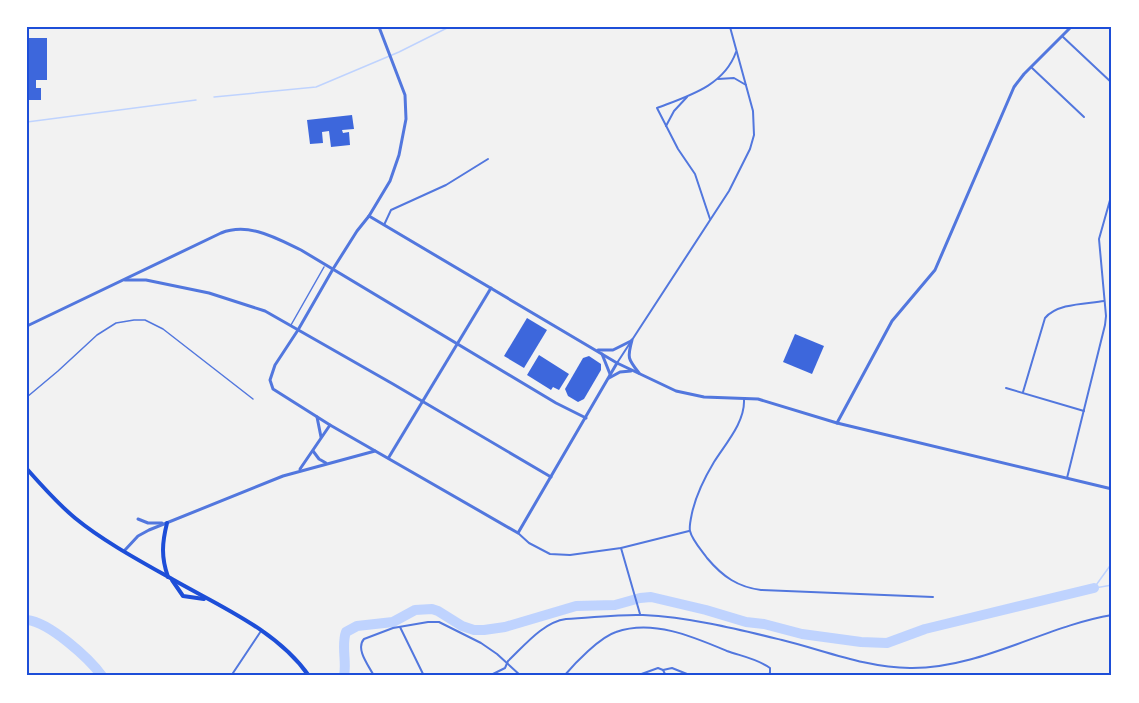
<svg xmlns="http://www.w3.org/2000/svg" width="1139" height="703" font-family="Figtree,sans-serif">
<rect width="100%" height="100%" fill="#f2f2f2"/>
<g fill="none" stroke-linecap="round" stroke-linejoin="round">
<g stroke="#bfd3fe" stroke-width="1.5">
<polyline points="214,97 316,87 399,52 449,27"/>
<polyline points="27,122 196,100"/>
<polyline points="1094,588 1112,563"/>
<polyline points="1095,588 1112,585"/>
</g>
<g stroke="#bfd3fe" stroke-width="10">
<path d="M27,620C49,622 89,658 102,676"/>
<path d="M344,676C347,662 341,645 346,632L357,626L393,622L415,610L432,609L438,611L462,626L474,630H484L505,627L576,606L615,605L640,598L651,597L706,610L746,622L764,624L802,634L861,642L887,643L925,629L1094,588"/>
</g>
</g>
<g fill="#3d67dc">
<polygon points="27,33 29,33 29,38 47,38 47,80 36,80 36,88 41,88 41,100 27,100"/>
<polygon points="352,115 354,129 342,130 343,133 349,132 350,145 331,147 329,131 322,132 323,143 310,144 307,120"/>
<polygon points="527,318 547,330 524,368 504,356"/>
<polygon points="795,334 824,346 812,374 783,362"/>
<polygon points="539,355 569,374 559,390 553,387 551,390 527,375"/>
<polygon points="589,356 601,364 601,370 584,399 578,402 568,396 565,389 583,358"/>
</g>
<g fill="none" stroke-linecap="round" stroke-linejoin="round">
<g stroke="#5277de" stroke-width="1.5">
<polyline points="291,325 324,267"/>
<polyline points="27,397 58,371 97,335 116,323 134,320 145,320 163,329 253,399"/>
</g>
<g stroke="#5277de" stroke-width="2">
<polyline points="1062,36 1112,83"/>
<polyline points="1031,67 1084,117"/>
<polyline points="718,79 734,78 746,85"/>
<polyline points="666,126 674,111 687,97"/>
<path d="M710,219L695,174L678,149L657,108C688,96 724,86 736,52"/>
<polyline points="384,225 391,210 446,185 488,159"/>
<polyline points="617,363 729,191 750,149 754,135 753,111 730,27"/>
<polyline points="1006,388 1084,411"/>
<path d="M1023,392L1045,318C1058,303 1086,304 1104,301"/>
<path d="M744,400C745,422 726,443 714,462C705,477 696,495 692,513C691,518 689,526 690,531C692,540 702,551 707,558C723,577 738,587 761,590L933,597"/>
<polyline points="1067,478 1105,325 1106,316 1099,239 1112,193"/>
<polyline points="518,533 529,543 550,554 570,555 621,548 689,531"/>
<polyline points="621,548 640,614"/>
<polyline points="400,627 424,676"/>
<polyline points="663,670 666,676"/>
<polyline points="231,676 261,631"/>
<path d="M374,676C369,666 355,649 364,639L393,628L428,622H439L481,643L497,654L521,676"/>
<path d="M489,676L505,668L508,661C524,646 543,622 566,619C591,618 618,614 643,615C689,617 737,629 782,640C823,650 867,668 910,668C980,669 1045,626 1112,615"/>
<path d="M564,676C575,663 600,637 616,632C653,619 694,637 727,651C741,656 758,659 770,668V673L766,676"/>
<polyline points="636,676 658,668 663,670 672,668 692,676"/>
</g>
<g stroke="#5277de" stroke-width="3">
<polyline points="290,27 323,27"/>
<polyline points="379,27 405,95 406,119 399,155 390,181 369,216 357,231 333,269 298,330 275,365 270,380 273,389 330,425 518,533 617,363"/>
<polyline points="369,216 617,363 676,391 704,397 758,399 837,423 1112,489"/>
<polyline points="125,280 146,280 209,293 265,311 393,384 551,477"/>
<path d="M27,326L221,233C249,222 276,238 301,250L556,403L586,418"/>
<path d="M632,340C627,358 628,359 639,373"/>
<polyline points="598,350 613,350 631,341"/>
<polyline points="602,354 610,374"/>
<polyline points="609,378 620,372 631,371"/>
<polyline points="317,417 321,437"/>
<polyline points="837,423 892,321 935,270 1014,87 1024,74 1071,27"/>
<polyline points="313,451 319,459 326,463"/>
<polyline points="389,457 491,288"/>
<polyline points="300,469 330,425"/>
<polyline points="138,519 148,523 162,523"/>
<polyline points="125,550 138,536 149,530 283,476 375,451"/>
</g>
<g stroke="#1d4ed8" stroke-width="4">
<path d="M27,469C42,486 57,503 75,518C103,541 140,561 172,579C219,606 277,630 309,676"/>
<path d="M167,523C162,543 161,557 168,577"/>
<polyline points="172,580 183,596 204,599"/>
</g>
</g>
<rect width="1139" height="703" fill="none" stroke="#ffffff" stroke-width="57"/>
<rect x="28" y="28" width="1082" height="646" fill="none" stroke="#1d4ed8" stroke-width="2"/>
</svg>
